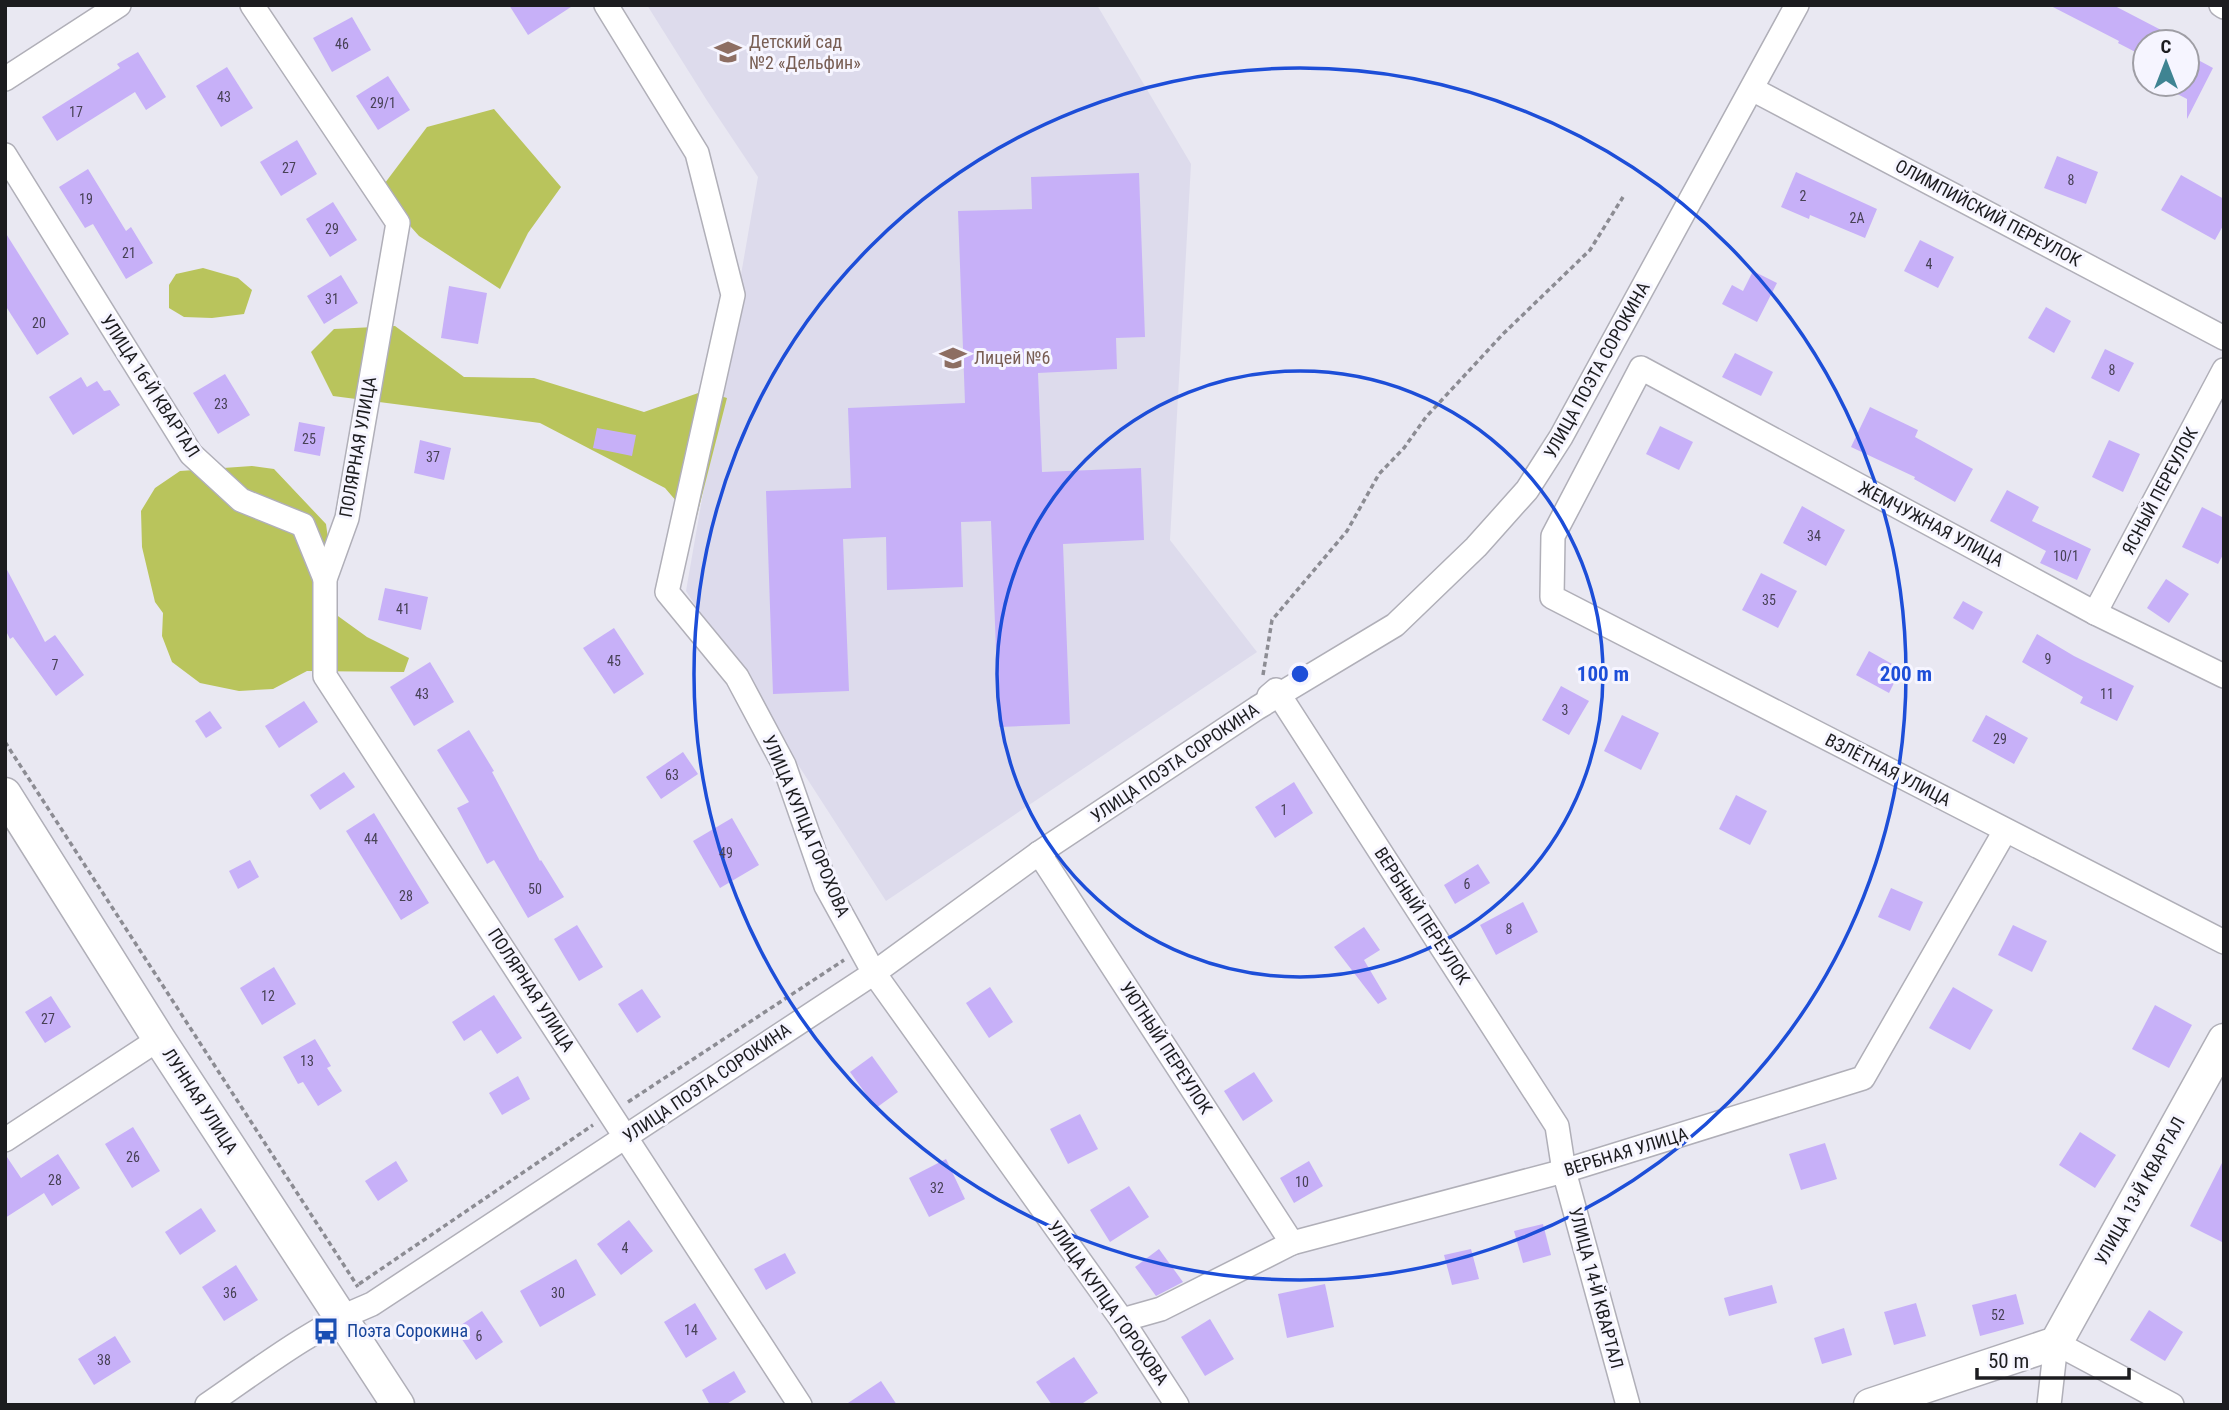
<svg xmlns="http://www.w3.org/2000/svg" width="2229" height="1410" font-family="'Roboto Condensed',sans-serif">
<rect width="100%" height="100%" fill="#e9e8f2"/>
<polygon fill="#dddbec" points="647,5 1097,5 1191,164 1170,540 1257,652 886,901 686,591 758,177 706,99"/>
<g fill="#b9c45c">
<polygon points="494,109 561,187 528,233 500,289 419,236 379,191 427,127"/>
<polygon points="203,268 238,278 252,290 244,314 212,318 184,317 169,308 169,285 176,274"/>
<polygon points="395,326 464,377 534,378 644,412 704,391 727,398 695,523 665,488 540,423 333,396 311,352 334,329"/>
<polygon points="252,466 274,469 326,524 329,546 331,611 367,637 409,658 404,672 307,671 273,689 239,691 200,683 172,662 162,636 163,613 155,602 142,547 141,511 155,488 180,471"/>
</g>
<g fill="#c7b0f8">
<polygon points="509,5 574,5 528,35"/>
<polygon points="2049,5 2113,5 2163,31 2157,42 2145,42 2145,57 2118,43 2119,41"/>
<polygon points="352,17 371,50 332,72 313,38"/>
<polygon points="138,52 166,97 146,110 135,92 57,141 42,117 120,68 117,64"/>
<polygon points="2187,54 2213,68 2187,119 2187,99 2158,84 2187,84"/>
<polygon points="227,67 253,108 221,127 196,86"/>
<polygon points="388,76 410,110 378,130 356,96"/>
<polygon points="297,140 317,174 281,196 260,162"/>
<polygon points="2057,156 2098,172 2086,204 2044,188"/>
<polygon points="88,169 126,231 131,227 153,263 126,279 93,224 85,228 59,187"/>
<polygon points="1796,172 1877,209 1865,238 1810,215 1809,219 1781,207"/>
<polygon points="1139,173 1145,337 1116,338 1117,369 1038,373 1042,472 1141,468 1144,540 1063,544 1070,724 999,727 991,521 961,522 963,587 887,590 886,537 843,539 849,691 773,694 766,491 851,488 848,408 965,403 958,211 1032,209 1031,177"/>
<polygon points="2181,175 2224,199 2224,224 2215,240 2161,210"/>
<polygon points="333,202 357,240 330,257 306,219"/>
<polygon points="5,232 69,334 37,355 5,305"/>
<polygon points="1920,240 1954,257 1938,288 1904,271"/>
<polygon points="1753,271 1777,283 1757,322 1722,304 1732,285 1743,291"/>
<polygon points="341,275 358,303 324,324 307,296"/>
<polygon points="449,286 487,293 478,344 441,338"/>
<polygon points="2046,307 2071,321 2054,353 2028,338"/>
<polygon points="2105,349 2134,363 2119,392 2091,378"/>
<polygon points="1735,353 1773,372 1761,396 1722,377"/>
<polygon points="225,374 250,415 218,434 193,393"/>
<polygon points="81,377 87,387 97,381 104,391 110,390 120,405 73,435 49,397"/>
<polygon points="1870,407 1918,430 1915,437 1973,469 1955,502 1914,479 1915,477 1851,447"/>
<polygon points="299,422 325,427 320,456 294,451"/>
<polygon points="1660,426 1693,442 1679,470 1646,454"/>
<polygon points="597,428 636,435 632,456 593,448"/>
<polygon points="420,440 451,448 444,480 414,473"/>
<polygon points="2109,440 2140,454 2123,492 2092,477"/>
<polygon points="2007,490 2039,507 2032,521 2091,549 2077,580 2040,563 2046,551 1990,521"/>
<polygon points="1802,506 1845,530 1826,566 1783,543"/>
<polygon points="2202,507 2224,518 2224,553 2218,564 2182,547"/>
<polygon points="5,566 45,642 55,635 84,675 56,696 13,637 10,639 5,629"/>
<polygon points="1761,573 1797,591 1778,628 1742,610"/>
<polygon points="2166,579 2189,594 2169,623 2147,608"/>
<polygon points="385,588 428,597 421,630 378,620"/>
<polygon points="1963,601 1983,612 1973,630 1953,618"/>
<polygon points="614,628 644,674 614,694 583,648"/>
<polygon points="2037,634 2074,656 2134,686 2117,721 2080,703 2083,697 2022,662"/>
<polygon points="1869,651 1901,669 1889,693 1856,675"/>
<polygon points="430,662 454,702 414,726 390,687"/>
<polygon points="1561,686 1589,701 1569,735 1542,720"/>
<polygon points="304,701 318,722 279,748 265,726"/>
<polygon points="210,711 222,728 206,738 195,721"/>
<polygon points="1622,715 1659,733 1641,770 1604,751"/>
<polygon points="1986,715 2028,738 2014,764 1972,741"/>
<polygon points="469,730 494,771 492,772 540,861 541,860 564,897 528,918 494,860 487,864 457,808 469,802 437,750"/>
<polygon points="683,752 698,774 661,799 646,777"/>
<polygon points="344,772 355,787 320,810 310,795"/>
<polygon points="1294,782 1313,813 1275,838 1255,807"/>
<polygon points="1736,795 1767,811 1750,845 1719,829"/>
<polygon points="374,813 429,903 401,920 346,831"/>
<polygon points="732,818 759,865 720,888 693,841"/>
<polygon points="250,860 259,877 238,889 229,871"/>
<polygon points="1478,864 1490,883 1455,904 1444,885"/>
<polygon points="1891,888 1923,902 1910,931 1878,917"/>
<polygon points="1523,902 1538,932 1496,955 1480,925"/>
<polygon points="577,925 603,967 579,981 554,939"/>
<polygon points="2013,925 2047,941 2032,972 1998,955"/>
<polygon points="1364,927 1380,950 1364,960 1387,999 1378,1004 1334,947"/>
<polygon points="274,967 296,1004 262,1025 240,988"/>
<polygon points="990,987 1013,1022 989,1038 966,1003"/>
<polygon points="1953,987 1993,1010 1970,1050 1929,1028"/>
<polygon points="642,989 661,1017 637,1033 618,1004"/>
<polygon points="494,995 522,1038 497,1054 481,1030 464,1041 452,1022"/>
<polygon points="51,996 71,1027 45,1043 25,1012"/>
<polygon points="2155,1005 2192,1025 2169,1068 2132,1049"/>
<polygon points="315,1039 331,1066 327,1068 342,1091 318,1106 303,1082 298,1084 283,1057"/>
<polygon points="872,1056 898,1092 876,1108 850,1072"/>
<polygon points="1254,1072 1273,1101 1243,1121 1224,1091"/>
<polygon points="518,1076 530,1099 502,1115 489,1093"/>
<polygon points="1080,1114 1098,1149 1068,1164 1050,1129"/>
<polygon points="133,1127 160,1171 132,1188 105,1144"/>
<polygon points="2080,1132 2116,1155 2095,1188 2059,1165"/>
<polygon points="1825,1143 1837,1179 1801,1190 1789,1154"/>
<polygon points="5,1154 21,1178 58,1154 80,1188 52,1206 44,1193 5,1218"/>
<polygon points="946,1159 965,1199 929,1217 909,1178"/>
<polygon points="2224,1159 2224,1243 2190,1226"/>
<polygon points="396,1161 408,1181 378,1201 365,1181"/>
<polygon points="1309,1161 1323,1186 1294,1203 1280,1178"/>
<polygon points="1129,1186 1149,1217 1110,1242 1090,1210"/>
<polygon points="201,1208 216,1231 180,1255 165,1232"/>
<polygon points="629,1220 653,1251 621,1275 597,1244"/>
<polygon points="1543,1224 1551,1255 1523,1263 1514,1231"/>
<polygon points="1159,1249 1183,1282 1156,1296 1135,1267"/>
<polygon points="1471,1249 1479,1279 1452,1285 1444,1255"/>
<polygon points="785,1253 796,1273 766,1290 754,1269"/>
<polygon points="576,1259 596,1295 540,1327 520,1291"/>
<polygon points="236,1265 258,1300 224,1321 202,1287"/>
<polygon points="1325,1284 1334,1327 1287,1338 1278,1294"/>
<polygon points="1772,1285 1777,1303 1729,1316 1724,1298"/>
<polygon points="2016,1294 2024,1324 1980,1336 1972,1305"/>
<polygon points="695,1303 717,1339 686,1358 664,1322"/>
<polygon points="1916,1303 1926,1336 1894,1345 1884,1312"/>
<polygon points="2149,1310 2183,1332 2165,1361 2130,1340"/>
<polygon points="482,1311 503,1342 476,1360 455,1329"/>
<polygon points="1210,1319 1234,1359 1205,1376 1181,1337"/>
<polygon points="1844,1328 1852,1355 1822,1364 1814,1338"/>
<polygon points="115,1336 131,1362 94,1385 78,1359"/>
<polygon points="1074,1357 1098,1393 1080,1405 1052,1405 1036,1382"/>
<polygon points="734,1371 746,1392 725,1405 710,1405 702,1390"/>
<polygon points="881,1381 897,1405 845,1405"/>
</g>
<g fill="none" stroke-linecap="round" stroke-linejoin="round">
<g stroke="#b0afb8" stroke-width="26">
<g id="street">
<polyline points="252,5 398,223 347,518 325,579 325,676 800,1405"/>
<polyline points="606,5 697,153 733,295 667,592 737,677 784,765 826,886 874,973 1122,1320 1177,1405"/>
<polyline points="2221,5 2224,7"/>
<polyline points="5,79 119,5"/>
<polyline points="1752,89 2224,338"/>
<polyline points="5,155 191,454 241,500 303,525 325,579"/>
<polyline points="2095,613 2224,370"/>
<polyline points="2224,676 2095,613 1641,368 1553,536 1552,597 2224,942"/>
<polyline points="1269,696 1276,690 1557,1126 1564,1171 1628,1405"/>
<polyline points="1039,853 1292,1243"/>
<polyline points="5,1140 159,1039"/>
<polyline points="1122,1320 1161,1309 1292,1243 1564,1171 1863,1078 2005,831"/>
<path d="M207,1405C261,1368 312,1328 372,1304L874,973L1039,853L1257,708L1395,625L1476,547L1527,490L1561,437L1797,5"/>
<polyline points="2049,1405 2056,1343 2172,1405"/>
</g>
</g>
<g stroke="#b0afb8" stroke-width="35">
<g id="secondary">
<polyline points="5,794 159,1039 398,1405"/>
<polyline points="1870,1405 2056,1343 2224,1040"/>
</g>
</g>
<g stroke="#8c8c93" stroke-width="3.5" stroke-dasharray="5 3.5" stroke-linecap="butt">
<polyline points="1263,675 1272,620 1347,531 1379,474 1404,448 1426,417 1503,334 1590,250 1623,197"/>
<polyline points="5,742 358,1287"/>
<polyline points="628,1102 844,960"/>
<polyline points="359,1284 593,1125"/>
</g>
<use href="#street" stroke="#fff" stroke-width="23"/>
<use href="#secondary" stroke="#fff" stroke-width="32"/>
</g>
<g fill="none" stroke="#1d4ed8" stroke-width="3.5">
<circle cx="1300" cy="674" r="303"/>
<circle cx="1300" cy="674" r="606"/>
</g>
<defs>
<g id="school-bare" transform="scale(2.1)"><path d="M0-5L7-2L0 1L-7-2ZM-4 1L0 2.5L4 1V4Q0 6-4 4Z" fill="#8d6e63" stroke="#f6f5ff" stroke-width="2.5" paint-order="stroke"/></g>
<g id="bus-bare" transform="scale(2.1)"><path d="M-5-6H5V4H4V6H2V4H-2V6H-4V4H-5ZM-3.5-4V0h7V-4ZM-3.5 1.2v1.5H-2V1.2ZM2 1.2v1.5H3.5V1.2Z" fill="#1a4fb4" stroke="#f6f5ff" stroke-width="2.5" paint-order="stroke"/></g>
</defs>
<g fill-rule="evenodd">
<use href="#school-bare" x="728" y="52"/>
<use href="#school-bare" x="953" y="358"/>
<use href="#bus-bare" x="326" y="1331"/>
</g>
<g text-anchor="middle" stroke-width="6" stroke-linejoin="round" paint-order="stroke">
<g font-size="14" fill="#474155">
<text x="342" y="49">46</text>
<text x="224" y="102">43</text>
<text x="383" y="108">29/1</text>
<text x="76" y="117">17</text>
<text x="289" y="173">27</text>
<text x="2071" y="185">8</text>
<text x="1803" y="201">2</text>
<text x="86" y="204">19</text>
<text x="1857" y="223">2А</text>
<text x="332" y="234">29</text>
<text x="129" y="258">21</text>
<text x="1929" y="269">4</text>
<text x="332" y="304">31</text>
<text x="39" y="328">20</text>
<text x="2112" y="375">8</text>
<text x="221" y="409">23</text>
<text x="309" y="444">25</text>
<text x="433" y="462">37</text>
<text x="1814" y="541">34</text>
<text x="2066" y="561">10/1</text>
<text x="1769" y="605">35</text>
<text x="403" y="614">41</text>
<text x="2048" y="664">9</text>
<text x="614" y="666">45</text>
<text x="55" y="670">7</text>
<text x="422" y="699">43</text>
<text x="2107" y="699">11</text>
<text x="1565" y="715">3</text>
<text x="2000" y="744">29</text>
<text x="672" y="780">63</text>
<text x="1284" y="815">1</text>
<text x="371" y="844">44</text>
<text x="726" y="858">49</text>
<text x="1467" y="889">6</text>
<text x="535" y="894">50</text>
<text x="406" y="901">28</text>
<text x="1509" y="934">8</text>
<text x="268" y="1001">12</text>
<text x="48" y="1024">27</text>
<text x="307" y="1066">13</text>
<text x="133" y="1162">26</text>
<text x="55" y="1185">28</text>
<text x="1302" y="1187">10</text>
<text x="937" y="1193">32</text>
<text x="625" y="1253">4</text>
<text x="230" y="1298">36</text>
<text x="558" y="1298">30</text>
<text x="1998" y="1320">52</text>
<text x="691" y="1335">14</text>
<text x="479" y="1341">6</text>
<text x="104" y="1365">38</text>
</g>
<g font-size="18" fill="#785e54" stroke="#f6f5ff" text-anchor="start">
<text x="749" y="48">Детский сад<tspan x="749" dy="21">№2 «Дельфин»</tspan></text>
<text x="974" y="364">Лицей №6</text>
</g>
<g font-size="18" fill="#1c1c1f" stroke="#f6f5ff">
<text transform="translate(1988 213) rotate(28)" y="6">ОЛИМПИЙСКИЙ ПЕРЕУЛОК</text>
<text transform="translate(1597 370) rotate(-61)" y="6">УЛИЦА ПОЭТА СОРОКИНА</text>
<text transform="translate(150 386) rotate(57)" y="6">УЛИЦА 16-Й КВАРТАЛ</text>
<text transform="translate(358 447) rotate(-80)" y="6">ПОЛЯРНАЯ УЛИЦА</text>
<text transform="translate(2160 491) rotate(-62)" y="6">ЯСНЫЙ ПЕРЕУЛОК</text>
<text transform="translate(1931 524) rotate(28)" y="6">ЖЕМЧУЖНАЯ УЛИЦА</text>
<text transform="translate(1175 763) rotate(-34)" y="6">УЛИЦА ПОЭТА СОРОКИНА</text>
<text transform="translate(1888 770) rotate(27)" y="6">ВЗЛЁТНАЯ УЛИЦА</text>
<text transform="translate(806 826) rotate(67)" y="6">УЛИЦА КУПЦА ГОРОХОВА</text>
<text transform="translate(1422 916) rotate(57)" y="6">ВЕРБНЫЙ ПЕРЕУЛОК</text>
<text transform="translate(531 990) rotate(57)" y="6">ПОЛЯРНАЯ УЛИЦА</text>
<text transform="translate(1166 1048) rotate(57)" y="6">УЮТНЫЙ ПЕРЕУЛОК</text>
<text transform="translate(707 1083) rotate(-34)" y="6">УЛИЦА ПОЭТА СОРОКИНА</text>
<text transform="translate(200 1101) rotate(57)" y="6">ЛУННАЯ УЛИЦА</text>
<text transform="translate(1626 1152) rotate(-17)" y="6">ВЕРБНАЯ УЛИЦА</text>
<text transform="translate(2140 1191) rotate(-61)" y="6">УЛИЦА 13-Й КВАРТАЛ</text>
<text transform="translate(1596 1288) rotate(75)" y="6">УЛИЦА 14-Й КВАРТАЛ</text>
<text transform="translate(1108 1303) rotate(55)" y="6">УЛИЦА КУПЦА ГОРОХОВА</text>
</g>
<g font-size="18" fill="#164399" stroke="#f6f5ff" text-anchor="start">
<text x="347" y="1337">Поэта Сорокина</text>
</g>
</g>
<circle cx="1300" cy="674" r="10" fill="#1d4ed8" stroke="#f6f5ff" stroke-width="3.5"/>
<g font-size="21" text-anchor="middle" font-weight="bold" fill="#1d4ed8" stroke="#f6f5ff" stroke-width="6" stroke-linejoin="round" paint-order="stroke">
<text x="1603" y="681">100 m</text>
<text x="1906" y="681">200 m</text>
</g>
<rect width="2229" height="1410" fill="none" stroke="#1c1c1f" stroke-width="14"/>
<g transform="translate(2166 63)"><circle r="33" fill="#f6f5ff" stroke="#9f9ea5" stroke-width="2"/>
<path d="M0-5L12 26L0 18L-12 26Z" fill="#3f8492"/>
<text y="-10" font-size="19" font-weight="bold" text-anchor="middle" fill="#1c1c1f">С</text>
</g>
<path d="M1977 1368v10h152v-10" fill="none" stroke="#1c1c1f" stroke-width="3.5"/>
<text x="1988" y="1368" font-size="21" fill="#1c1c1f" stroke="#f6f5ff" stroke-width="5" paint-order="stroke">50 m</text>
</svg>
